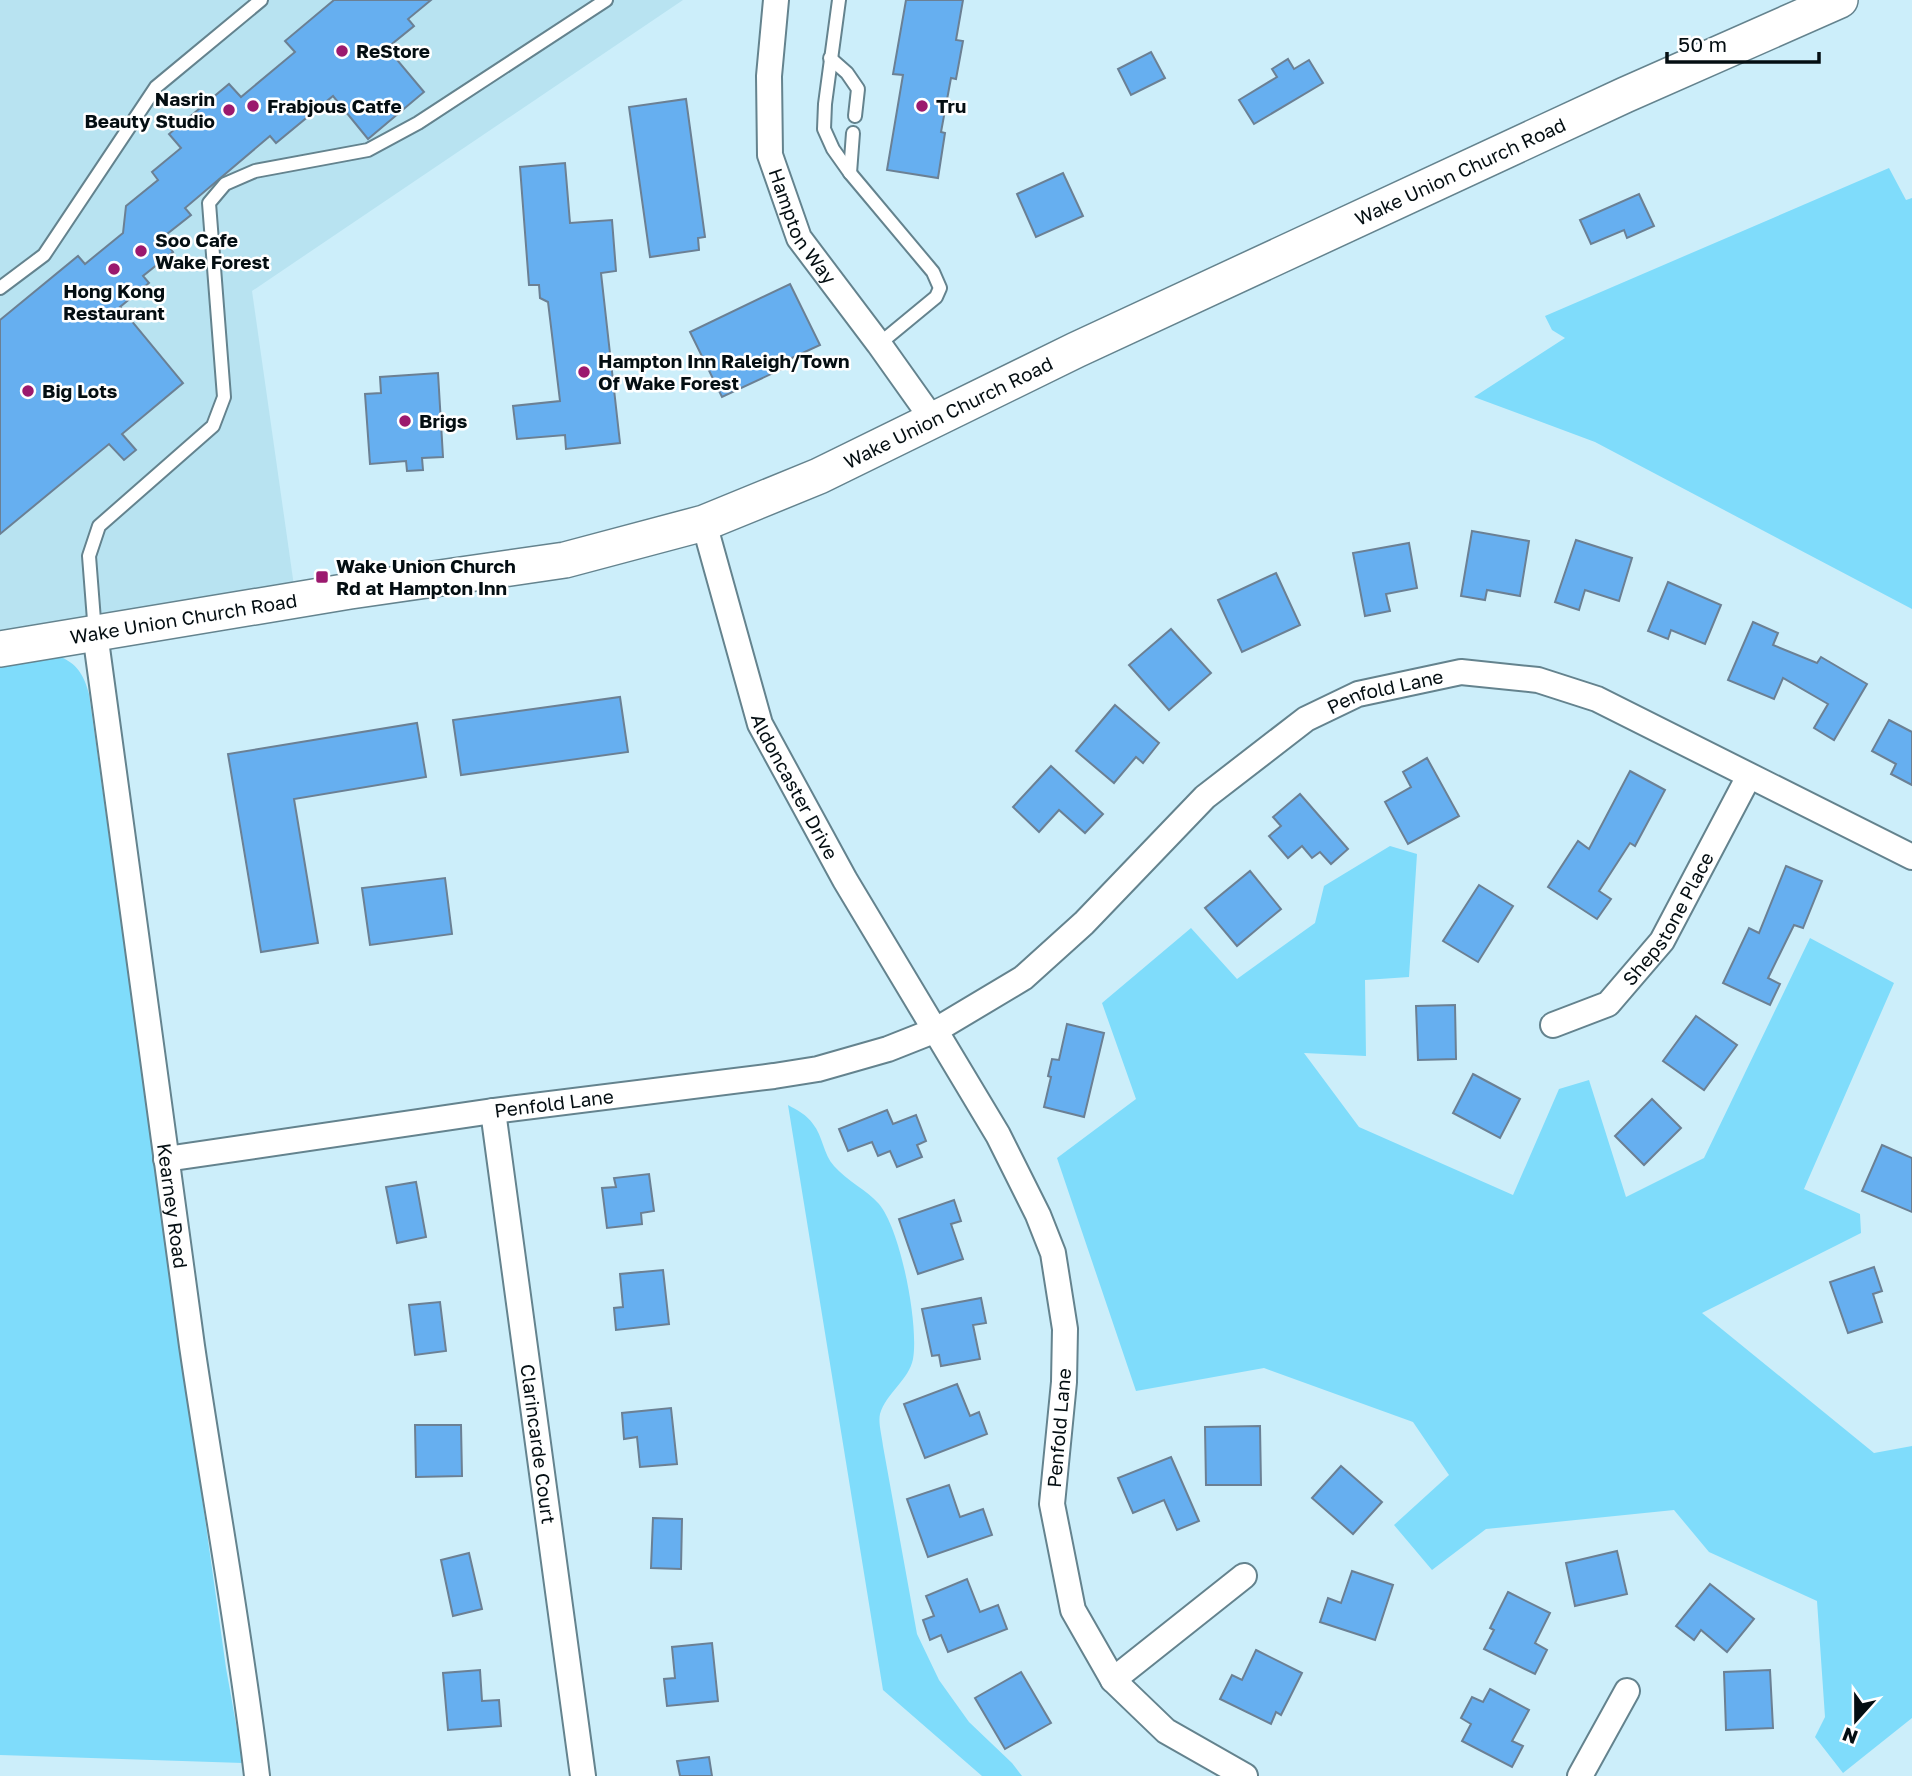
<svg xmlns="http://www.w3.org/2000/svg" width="1912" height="1776" font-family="'Golos Text',sans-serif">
<rect width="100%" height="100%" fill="#cceefa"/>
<polygon fill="#b8e3f1" points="0,0 683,0 252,291 294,586 0,640"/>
<g fill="#7fdcfb">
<polygon points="1889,168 1906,200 1912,198 1912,609 1595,442 1474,397 1565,338 1552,330 1545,316"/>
<path d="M58,656C77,663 84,675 89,694L226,1668L243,1763L0,1755V661Z"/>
<polygon points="1390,846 1417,854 1409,977 1365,980 1366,1056 1304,1053 1359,1127 1513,1195 1559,1089 1589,1080 1626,1197 1704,1158 1810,938 1894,983 1804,1189 1860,1214 1861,1233 1702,1313 1874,1453 1912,1446 1912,1718 1843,1773 1815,1737 1825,1717 1817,1601 1709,1552 1674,1510 1486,1529 1432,1570 1394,1525 1449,1475 1413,1422 1264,1368 1136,1391 1057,1158 1136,1099 1102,1003 1191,928 1237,979 1315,923 1324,886"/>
<path d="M788,1105C797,1110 807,1115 813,1124C823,1136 823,1154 834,1166C847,1181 867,1190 879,1204C901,1230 919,1326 913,1359C909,1380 886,1393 880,1414C878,1423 882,1436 883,1446L917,1634L939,1680L969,1722L1012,1763L1022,1776H982L883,1690Z"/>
</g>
<g fill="#66aff0" stroke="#6b8094" stroke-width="2">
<polygon points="334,0 431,0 408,19 414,26 387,48 424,92 368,139 333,96 276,143 270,136 185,208 191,215 162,238 173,252 143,276 149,283 120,307 183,383 122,434 136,450 124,460 109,444 0,534 0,320 78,256 85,264 123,233 126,206 158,180 152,172 181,148 169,134 229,84 241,97 295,52 285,41"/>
<polygon points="906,0 963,0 956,40 963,41 956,79 951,78 941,132 945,133 938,178 887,170 903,75 893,74"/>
<polygon points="1151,52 1165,78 1131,95 1118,69"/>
<polygon points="1288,59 1294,69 1309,60 1323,83 1254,124 1239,100 1277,77 1272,69"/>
<polygon points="686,99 705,237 698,238 699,250 650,257 629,107"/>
<polygon points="565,163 570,223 612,220 616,271 601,273 620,443 566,449 565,435 517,439 513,406 560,401 548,302 540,298 539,285 529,285 520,167"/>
<polygon points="1063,173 1083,216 1036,237 1017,194"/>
<polygon points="1639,194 1654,226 1627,238 1624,230 1591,244 1580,220"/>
<polygon points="790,284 820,345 783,362 786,367 722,397 690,332"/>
<polygon points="438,373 443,457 422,458 423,470 407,471 406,461 370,464 365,394 381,393 380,377"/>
<polygon points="1472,531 1529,541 1520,596 1487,590 1485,600 1461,596"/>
<polygon points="1576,540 1632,558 1619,601 1585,590 1579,610 1555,602"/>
<polygon points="1409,543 1417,588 1386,594 1390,611 1365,616 1353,553"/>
<polygon points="1276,573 1300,625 1242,652 1218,600"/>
<polygon points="1668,582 1721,605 1705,644 1671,630 1668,639 1648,631"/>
<polygon points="1753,622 1778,633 1773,645 1817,663 1821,657 1867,684 1834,740 1814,728 1828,704 1783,678 1774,699 1728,680"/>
<polygon points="1171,629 1211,673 1169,710 1129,665"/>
<polygon points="620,697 628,752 461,775 453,720"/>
<polygon points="1115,705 1159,743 1143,763 1136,757 1114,783 1076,751"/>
<polygon points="1889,720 1912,732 1912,785 1891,774 1896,764 1872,751"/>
<polygon points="417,723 426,777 294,799 318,943 261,952 228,754"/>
<polygon points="1427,758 1459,816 1408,844 1385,802 1411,787 1403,772"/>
<polygon points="1051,766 1103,814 1085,833 1059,810 1039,832 1013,807"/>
<polygon points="1630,771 1665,790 1635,846 1630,843 1599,891 1611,899 1597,919 1548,887 1578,841 1589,849"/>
<polygon points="1300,794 1348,849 1331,864 1320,852 1312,858 1302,846 1288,858 1269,836 1281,826 1273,817"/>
<polygon points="1786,866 1822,881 1803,928 1794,925 1768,978 1780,984 1770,1005 1723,983 1749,928 1759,933"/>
<polygon points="1250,871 1281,909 1237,946 1205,908"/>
<polygon points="445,878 452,934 370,945 362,888"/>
<polygon points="1479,885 1513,906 1478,962 1443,941"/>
<polygon points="1455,1005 1456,1059 1418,1060 1416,1006"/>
<polygon points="1696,1016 1737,1045 1704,1090 1663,1061"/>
<polygon points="1067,1024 1104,1033 1084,1117 1044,1107 1051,1077 1048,1076 1052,1059 1059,1060"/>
<polygon points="1473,1074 1520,1099 1500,1138 1453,1113"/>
<polygon points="1652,1099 1681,1128 1644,1165 1615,1136"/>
<polygon points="887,1110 893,1124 916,1115 926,1141 917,1145 922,1157 897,1167 890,1151 878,1156 872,1142 848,1151 839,1129"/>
<polygon points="1882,1145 1912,1158 1912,1212 1862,1191"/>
<polygon points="649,1174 654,1211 641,1213 642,1224 607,1228 602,1188 616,1187 614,1178"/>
<polygon points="416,1182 426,1237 397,1243 386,1187"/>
<polygon points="954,1200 961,1221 951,1224 963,1259 918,1274 899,1219"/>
<polygon points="1874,1267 1882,1291 1873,1294 1882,1322 1848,1333 1830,1282"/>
<polygon points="663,1270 669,1324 616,1330 614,1308 623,1307 620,1274"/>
<polygon points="981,1298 986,1323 973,1325 980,1359 941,1366 939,1355 932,1356 922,1309"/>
<polygon points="440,1302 446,1351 415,1355 409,1305"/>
<polygon points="957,1384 970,1416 979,1412 987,1434 925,1458 904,1404"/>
<polygon points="671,1408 677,1464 640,1467 637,1437 624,1439 622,1413"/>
<polygon points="415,1425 461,1425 462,1476 416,1477"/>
<polygon points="1260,1426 1261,1485 1206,1485 1205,1427"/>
<polygon points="1171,1457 1199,1521 1177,1530 1164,1500 1133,1513 1118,1478"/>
<polygon points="1341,1466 1382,1502 1353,1534 1312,1498"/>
<polygon points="949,1485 960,1517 983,1509 992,1535 928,1557 907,1499"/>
<polygon points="653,1518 682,1519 681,1569 651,1568"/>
<polygon points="1617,1551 1627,1594 1575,1606 1566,1563"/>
<polygon points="469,1553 482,1609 453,1616 441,1560"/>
<polygon points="1352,1571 1393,1585 1375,1640 1320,1622 1328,1598 1341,1603"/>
<polygon points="967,1579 980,1612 998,1605 1007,1629 948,1652 941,1635 930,1640 923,1620 934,1616 926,1596"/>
<polygon points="1710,1584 1754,1619 1727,1652 1701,1630 1694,1640 1676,1626"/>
<polygon points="1508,1592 1550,1613 1535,1643 1547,1650 1535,1674 1484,1649 1494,1630 1490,1628"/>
<polygon points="712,1643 718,1701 667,1706 664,1679 675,1678 672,1647"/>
<polygon points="1256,1650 1302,1673 1281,1715 1276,1712 1271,1724 1220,1699 1232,1675 1242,1680"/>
<polygon points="480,1670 482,1701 499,1700 501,1726 448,1730 443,1673"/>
<polygon points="1770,1670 1773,1728 1726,1730 1724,1672"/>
<polygon points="1021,1672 1051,1723 1005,1749 975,1698"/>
<polygon points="1490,1689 1529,1710 1512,1741 1523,1746 1512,1767 1462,1741 1471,1724 1461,1718 1472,1697 1483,1702"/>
<polygon points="709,1757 712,1776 680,1776 677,1761"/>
</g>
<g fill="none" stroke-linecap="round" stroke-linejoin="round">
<g stroke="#64838e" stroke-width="16">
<g id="lane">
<polyline points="839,0 825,104 824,129 833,149 850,173 933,272 940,288 936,297 879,344"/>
<polyline points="830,58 847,73 858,89 855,116"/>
<polyline points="850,173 853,133"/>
<polyline points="0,288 44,255 156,87 261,0"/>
<polyline points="95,633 89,556 99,526 213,426 224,397 209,203 225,184 255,171 368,150 418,123 606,0"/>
</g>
</g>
<g stroke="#64838e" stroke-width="28">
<g id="street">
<path id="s1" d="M776,0L769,76L770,155L799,238L879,344L933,420"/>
<path id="s2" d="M704,523L760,724L845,880L998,1135L1038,1215L1053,1253L1065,1329L1064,1382L1052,1504L1073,1610L1113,1680L1166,1731L1245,1776"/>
<path id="s3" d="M95,633C129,871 158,1109 192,1346C213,1489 240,1632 257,1776"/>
<path id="s4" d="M1553,1025L1608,1004L1662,941L1749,776"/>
<path id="s5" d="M493,1111L583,1776"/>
<path id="s6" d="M166,1159L493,1111L774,1076L818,1069L888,1049L936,1030L1023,978L1084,923L1205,797L1306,719L1358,694L1461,672L1538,680L1597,699L1912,857"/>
<polyline points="1113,1680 1244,1576"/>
<polyline points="1580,1776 1627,1691"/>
</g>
</g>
<g stroke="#64838e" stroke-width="38">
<g id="secondary">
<path id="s7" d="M0,649L350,591L565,560L704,523L819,476L1076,350L1625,95L1840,0"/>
</g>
</g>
<use href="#lane" stroke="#fff" stroke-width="12"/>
<use href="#street" stroke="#fff" stroke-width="24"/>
<use href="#secondary" stroke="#fff" stroke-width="35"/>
</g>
<g fill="#9b196e" stroke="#fff" stroke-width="2.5">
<circle cx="342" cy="51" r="7"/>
<circle cx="253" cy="106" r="7"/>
<circle cx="922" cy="106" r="7"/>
<circle cx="229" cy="110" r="7"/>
<circle cx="141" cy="251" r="7"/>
<circle cx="114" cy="269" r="7"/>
<circle cx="584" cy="372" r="7"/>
<circle cx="28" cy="391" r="7"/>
<circle cx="405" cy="421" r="7"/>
<rect x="315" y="570" width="14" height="14" rx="3.5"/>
</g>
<g text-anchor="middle" stroke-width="5" stroke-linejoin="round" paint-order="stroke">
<g font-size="19" font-weight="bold" fill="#040e12" stroke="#fff" text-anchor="start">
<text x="356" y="58">ReStore</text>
<text x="215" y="106" text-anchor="end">Nasrin<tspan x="215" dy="22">Beauty Studio</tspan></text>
<text x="267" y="113">Frabjous Catfe</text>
<text x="936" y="113">Tru</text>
<text x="155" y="247">Soo Cafe<tspan x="155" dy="22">Wake Forest</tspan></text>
<text x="114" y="298" text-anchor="middle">Hong Kong<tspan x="114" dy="22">Restaurant</tspan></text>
<text x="598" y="368">Hampton Inn Raleigh/Town<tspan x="598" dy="22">Of Wake Forest</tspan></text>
<text x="42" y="398">Big Lots</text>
<text x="419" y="428">Brigs</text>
<text x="336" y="573">Wake Union Church<tspan x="336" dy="22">Rd at Hampton Inn</tspan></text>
</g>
<g font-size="19" fill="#040e12" stroke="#fff">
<text dy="7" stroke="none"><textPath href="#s7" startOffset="1550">Wake Union Church Road</textPath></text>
<text dy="7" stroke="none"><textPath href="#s1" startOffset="234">Hampton Way</textPath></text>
<text dy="7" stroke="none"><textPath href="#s7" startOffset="984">Wake Union Church Road</textPath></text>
<text dy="7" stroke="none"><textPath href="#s7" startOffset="186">Wake Union Church Road</textPath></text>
<text dy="7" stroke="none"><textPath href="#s6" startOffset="1353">Penfold Lane</textPath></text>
<text dy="7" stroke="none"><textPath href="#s2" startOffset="280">Aldoncaster Drive</textPath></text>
<text dy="7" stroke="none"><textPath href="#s4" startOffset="164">Shepstone Place</textPath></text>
<text dy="7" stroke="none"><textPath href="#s6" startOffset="392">Penfold Lane</textPath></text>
<text dy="7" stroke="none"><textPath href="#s3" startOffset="578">Kearney Road</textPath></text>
<text transform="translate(1059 1428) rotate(-85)" y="7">Penfold Lane</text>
<text dy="7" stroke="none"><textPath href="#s5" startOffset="336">Clarincarde Court</textPath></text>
</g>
</g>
<g transform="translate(1856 1720) rotate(201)" stroke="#ffffff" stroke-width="5" paint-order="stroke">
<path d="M0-5L12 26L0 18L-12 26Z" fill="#040e12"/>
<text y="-10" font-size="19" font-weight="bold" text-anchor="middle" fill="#040e12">N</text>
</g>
<path d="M1667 52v10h152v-10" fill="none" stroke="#040e12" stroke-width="3.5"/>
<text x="1678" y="52" font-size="21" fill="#040e12" stroke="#ffffff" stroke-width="5" paint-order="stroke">50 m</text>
</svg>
